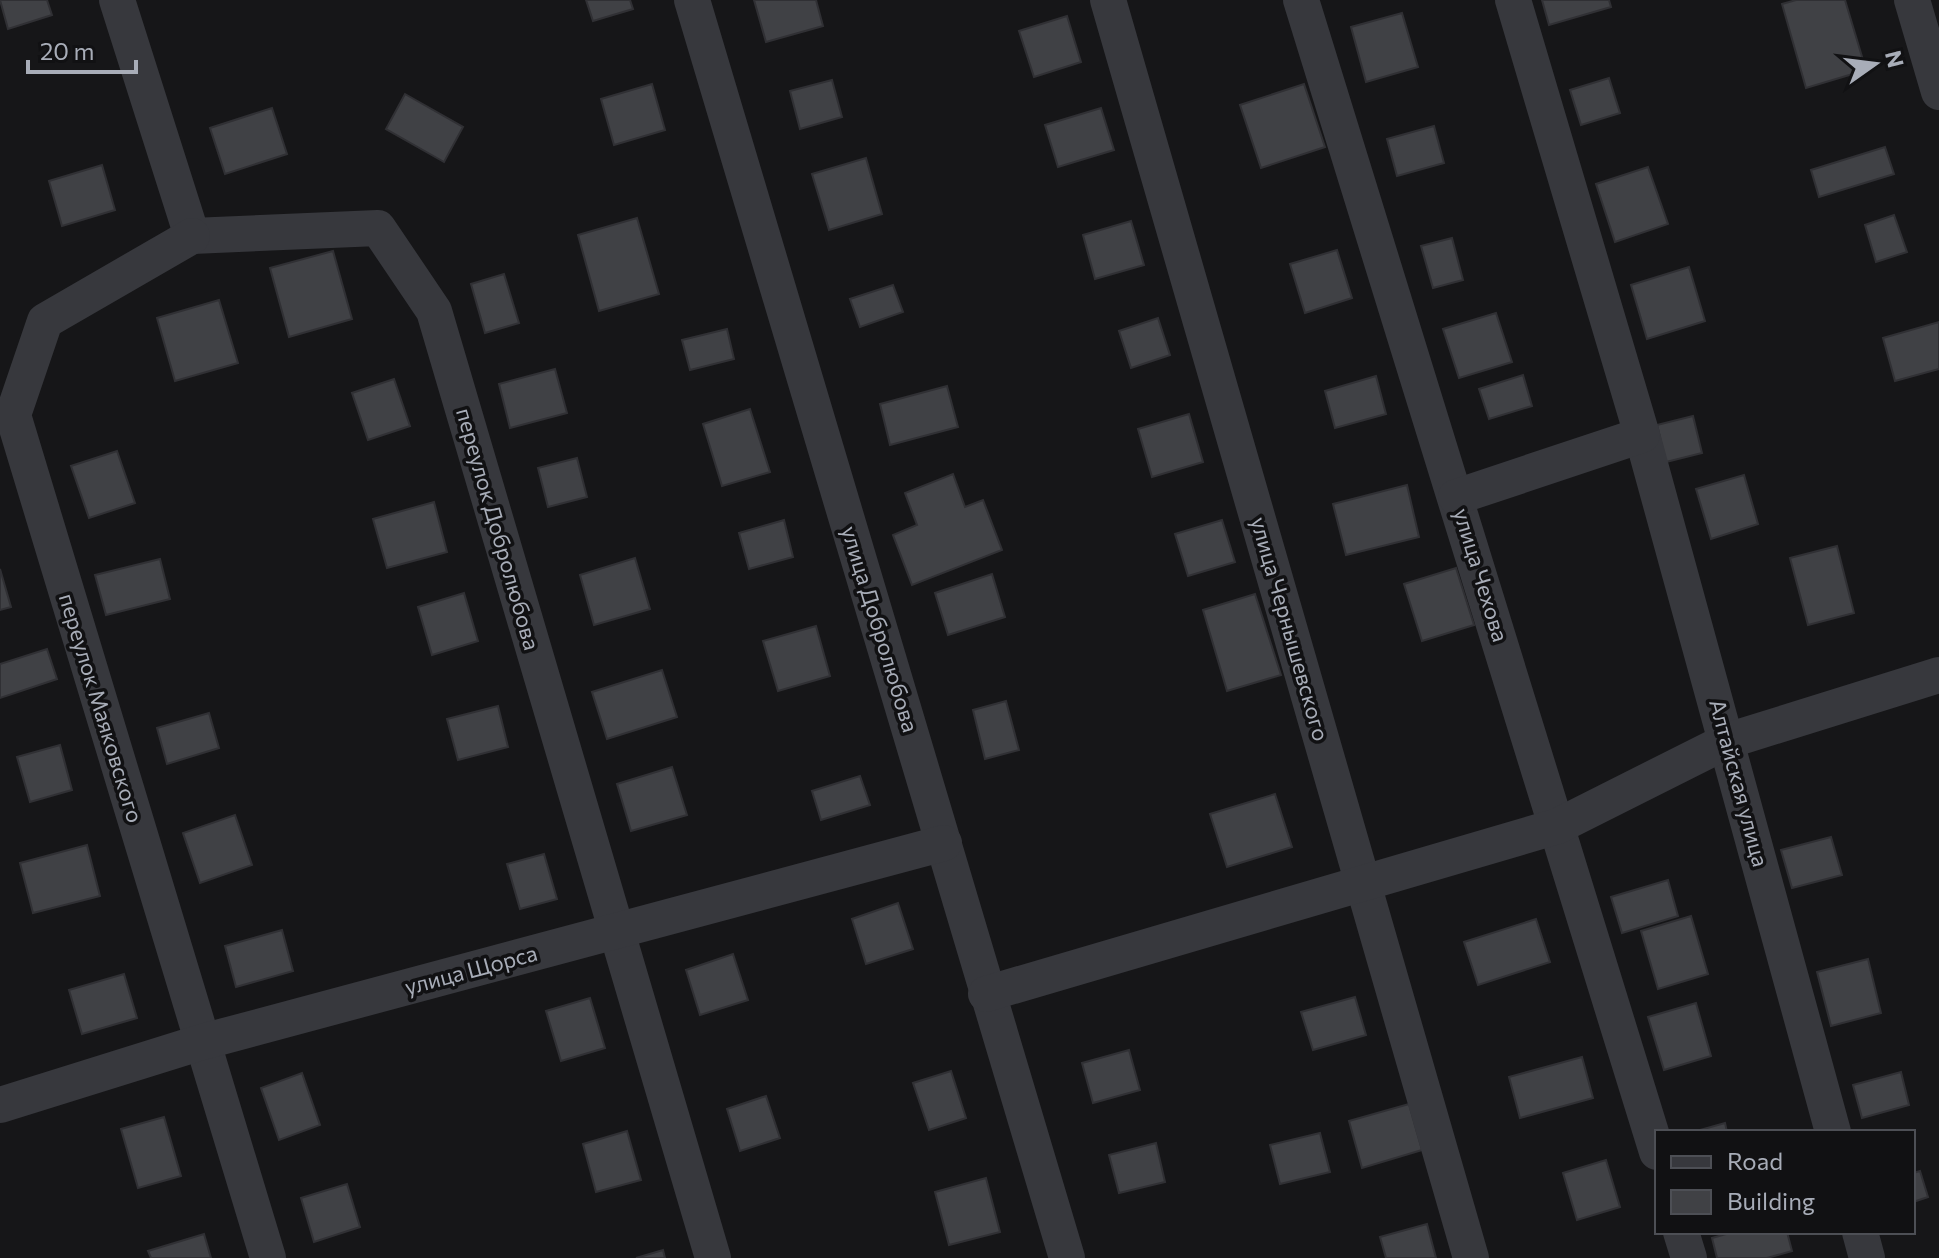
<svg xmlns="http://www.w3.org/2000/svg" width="1939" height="1258" font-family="Commissioner,sans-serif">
<rect width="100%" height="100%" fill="#161618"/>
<g fill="#404145" stroke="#303034" stroke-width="2">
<polygon points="0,0 47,0 52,15 8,29"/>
<polygon points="586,0 630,0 633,9 593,21"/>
<polygon points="754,0 816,0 823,26 766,42"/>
<polygon points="1542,0 1609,0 1611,7 1549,25"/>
<polygon points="1796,0 1845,0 1866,70 1806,88 1782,4"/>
<polygon points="1402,13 1418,67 1366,82 1351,27"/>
<polygon points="1067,16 1081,62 1034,77 1019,31"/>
<polygon points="1609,78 1620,113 1581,125 1570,90"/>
<polygon points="832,80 842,117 800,129 790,91"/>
<polygon points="652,84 665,130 614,145 601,99"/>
<polygon points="1304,84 1325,147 1261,168 1240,105"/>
<polygon points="405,94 463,127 444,162 386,129"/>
<polygon points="272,108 287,154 225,174 210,128"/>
<polygon points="1101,108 1114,150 1058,167 1045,125"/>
<polygon points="1434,126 1444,163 1397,176 1387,139"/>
<polygon points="1885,147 1894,174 1819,197 1811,170"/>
<polygon points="866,158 882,214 829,230 812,174"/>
<polygon points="102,165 115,210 62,226 49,181"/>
<polygon points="1648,167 1668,224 1615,242 1596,184"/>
<polygon points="1894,215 1907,252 1876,262 1865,225"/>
<polygon points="637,218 659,294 599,311 578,235"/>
<polygon points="1131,221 1144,265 1095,279 1083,235"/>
<polygon points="1452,238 1463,280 1433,288 1421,246"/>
<polygon points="1337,250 1352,298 1305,313 1290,264"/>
<polygon points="333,251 352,319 289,337 270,268"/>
<polygon points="1689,267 1705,321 1647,339 1631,285"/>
<polygon points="504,274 519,323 485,333 471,284"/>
<polygon points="893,285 903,312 860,327 850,299"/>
<polygon points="219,300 238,363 175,381 157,318"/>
<polygon points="1496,313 1512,362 1459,378 1443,329"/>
<polygon points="1158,318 1170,355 1131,368 1119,331"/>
<polygon points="1939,322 1939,369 1895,381 1883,338"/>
<polygon points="727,329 734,359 690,370 682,340"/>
<polygon points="555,369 567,413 510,428 499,384"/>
<polygon points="1523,375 1532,406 1489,419 1479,389"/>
<polygon points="1376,376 1386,414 1335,428 1325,391"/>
<polygon points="394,379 410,426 368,440 352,393"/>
<polygon points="947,386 958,427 890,445 880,404"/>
<polygon points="750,409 770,472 722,486 703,424"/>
<polygon points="1189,414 1203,462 1152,477 1138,429"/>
<polygon points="1693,416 1702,453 1666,462 1657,425"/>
<polygon points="117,451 135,503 89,518 71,466"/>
<polygon points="577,458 587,497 548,507 538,468"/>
<polygon points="953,474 965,507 983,500 1002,550 912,585 893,535 917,525 905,493"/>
<polygon points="1744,475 1758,524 1711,539 1696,489"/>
<polygon points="1407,485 1419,537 1346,555 1333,504"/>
<polygon points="434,502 447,552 387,568 373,519"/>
<polygon points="784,520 793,557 749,569 739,533"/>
<polygon points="1222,520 1235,562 1188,576 1175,534"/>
<polygon points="1837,546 1854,613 1808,625 1790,558"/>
<polygon points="635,558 650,609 594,625 580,575"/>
<polygon points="160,559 170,599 106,615 95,575"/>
<polygon points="1456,568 1474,625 1422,641 1404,584"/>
<polygon points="0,569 11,607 0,610"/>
<polygon points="992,574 1005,617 948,635 935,593"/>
<polygon points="464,593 478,641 432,655 418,607"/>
<polygon points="1255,594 1281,675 1227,691 1203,610"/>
<polygon points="816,626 830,676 778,691 763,641"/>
<polygon points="47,649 57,679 0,698 0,664"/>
<polygon points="662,670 677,717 607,739 592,692"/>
<polygon points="1006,701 1019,750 985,759 973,710"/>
<polygon points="498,706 508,747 458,760 447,719"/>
<polygon points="209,713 219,748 167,764 157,728"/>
<polygon points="60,745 72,790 30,802 17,757"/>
<polygon points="672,767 687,815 631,831 617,784"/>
<polygon points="860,776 870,805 821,820 812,791"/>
<polygon points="1275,794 1292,847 1227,867 1210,814"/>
<polygon points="235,815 252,865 200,883 183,833"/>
<polygon points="1831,837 1842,875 1792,888 1781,850"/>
<polygon points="87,845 100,896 33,913 20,863"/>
<polygon points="544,854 557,899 520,909 507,864"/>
<polygon points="1668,880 1678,916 1622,933 1611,897"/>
<polygon points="898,903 913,949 866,964 852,919"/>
<polygon points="1691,916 1708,974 1658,989 1641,931"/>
<polygon points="1536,919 1550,962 1478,985 1464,942"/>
<polygon points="282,930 293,971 236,987 225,946"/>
<polygon points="733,954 748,1000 700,1015 686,970"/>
<polygon points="1868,959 1881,1013 1831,1026 1817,972"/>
<polygon points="124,974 137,1018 82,1034 69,990"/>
<polygon points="1355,997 1366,1035 1313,1050 1301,1012"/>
<polygon points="590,998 605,1048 561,1061 546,1011"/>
<polygon points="1696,1003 1711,1056 1664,1070 1648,1017"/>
<polygon points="1129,1050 1140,1090 1093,1103 1082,1063"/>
<polygon points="1582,1057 1593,1098 1520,1118 1509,1077"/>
<polygon points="951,1071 966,1118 929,1130 913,1083"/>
<polygon points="1901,1072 1909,1105 1862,1118 1853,1085"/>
<polygon points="302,1073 320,1125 279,1140 261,1088"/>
<polygon points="766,1096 780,1138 740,1151 727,1109"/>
<polygon points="1409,1104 1422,1150 1362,1168 1349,1121"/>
<polygon points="164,1117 181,1176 138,1188 121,1129"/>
<polygon points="1725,1123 1727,1132 1693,1132"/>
<polygon points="627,1131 641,1180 596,1192 583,1144"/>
<polygon points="1320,1133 1330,1172 1280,1184 1270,1145"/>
<polygon points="1156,1143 1165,1182 1119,1193 1109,1155"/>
<polygon points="1606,1160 1620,1207 1577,1220 1563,1173"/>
<polygon points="1920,1171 1928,1197 1913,1202 1913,1173"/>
<polygon points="986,1178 1000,1232 949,1245 935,1192"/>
<polygon points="347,1184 360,1227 314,1242 301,1198"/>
<polygon points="1427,1224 1436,1258 1386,1258 1380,1237"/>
<polygon points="1733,1232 1787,1232 1792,1251 1767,1258 1717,1258 1712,1238"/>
<polygon points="204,1234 211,1258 151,1258 148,1251"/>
<polygon points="663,1250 665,1258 636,1258"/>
</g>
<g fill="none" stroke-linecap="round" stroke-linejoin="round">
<g stroke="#37383d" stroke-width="36">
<polyline points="117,0 192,236 378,228 434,311 713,1258"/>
<polyline points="692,0 1067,1258"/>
<polyline points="1108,0 1471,1258"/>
<polyline points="1301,0 1657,1152"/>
<polyline points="1912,0 1939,92"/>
<polyline points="192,236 45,321 13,415 268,1258"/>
<polyline points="1642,435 1833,1132"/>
<polyline points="1456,497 1642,435 1513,0"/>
<polyline points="986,994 1558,826 1727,741 1939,675"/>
<polyline points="0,1105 202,1042 944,843"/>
<polyline points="1681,1232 1689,1258"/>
<polyline points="1860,1232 1867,1258"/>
</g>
</g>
<g text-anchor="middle" stroke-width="7" stroke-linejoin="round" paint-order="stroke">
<g font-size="22" fill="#a8adb8" stroke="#111113">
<text transform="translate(498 529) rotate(74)" y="8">переулок Добролюбова</text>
<text transform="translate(1481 575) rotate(73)" y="8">улица Чехова</text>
<text transform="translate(880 629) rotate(73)" y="8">улица Добролюбова</text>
<text transform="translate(1290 629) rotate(74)" y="8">улица Чернышевского</text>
<text transform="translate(101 708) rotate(73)" y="8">переулок Маяковского</text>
<text transform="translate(1739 783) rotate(75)" y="8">Алтайская улица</text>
<text transform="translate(471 970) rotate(-15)" y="8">улица Щорса</text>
</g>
</g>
<rect x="1655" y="1130" width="260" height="104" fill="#111113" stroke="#4d4f55" stroke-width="2"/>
<rect x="1671" y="1156" width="40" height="12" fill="#37383d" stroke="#4d4f55" stroke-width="2"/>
<text x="1727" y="1170" font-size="24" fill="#a8adb8">Road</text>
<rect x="1671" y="1190" width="40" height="24" fill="#404145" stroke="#4d4f55" stroke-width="2"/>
<text x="1727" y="1210" font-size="24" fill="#a8adb8">Building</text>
<g transform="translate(1875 64) rotate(76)" stroke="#111113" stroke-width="6" paint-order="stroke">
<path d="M0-6L14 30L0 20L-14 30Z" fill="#a8adb8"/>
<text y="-12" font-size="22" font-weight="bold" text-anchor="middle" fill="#a8adb8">N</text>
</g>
<path d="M28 60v12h108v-12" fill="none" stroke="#a8adb8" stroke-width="4"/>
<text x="40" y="60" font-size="24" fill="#a8adb8" stroke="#111113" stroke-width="6" paint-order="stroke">20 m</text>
</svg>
